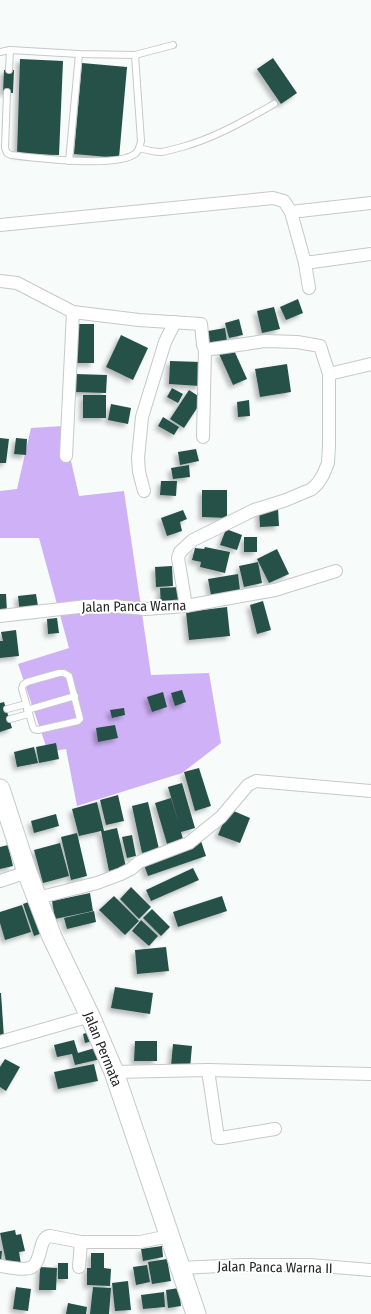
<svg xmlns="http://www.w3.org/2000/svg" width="371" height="1314" font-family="'Fira Sans Condensed',sans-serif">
<defs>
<filter id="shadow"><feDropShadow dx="-3.5" dy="3.5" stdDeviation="2" flood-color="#0004"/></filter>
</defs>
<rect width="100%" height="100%" fill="#f7fbfa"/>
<polygon fill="#cfb1f7" points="63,426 79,496 124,491 151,675 209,673 221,743 182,773 77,806 66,749 48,752 18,664 69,648 39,538 0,538 0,491 17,489 31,428"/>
<g fill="#265149" filter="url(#shadow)">
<polygon points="273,58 297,93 281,104 257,69"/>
<polygon points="20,59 63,61 59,155 17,154"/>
<polygon points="82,63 127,67 119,158 74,154"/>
<polygon points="4,70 14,70 13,93 3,92"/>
<polygon points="298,299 303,313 286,320 280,307"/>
<polygon points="274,307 280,329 262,333 257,311"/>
<polygon points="239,319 243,335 229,338 225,323"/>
<rect x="73" y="324" width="21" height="39"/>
<polygon points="225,328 227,341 210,345 208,331"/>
<polygon points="121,335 148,348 133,380 106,367"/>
<polygon points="233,348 247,379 233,385 219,354"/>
<polygon points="170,361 201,362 200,386 169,384"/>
<polygon points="287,364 291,392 260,397 255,369"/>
<polygon points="75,374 107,375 106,393 75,392"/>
<polygon points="172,388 183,394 178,403 167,397"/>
<polygon points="189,390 203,399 184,428 170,419"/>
<rect x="83" y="395" width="23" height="23"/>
<polygon points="249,400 250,416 238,417 237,402"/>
<polygon points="111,404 131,408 128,424 108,420"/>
<polygon points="163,417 179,427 174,435 158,426"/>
<polygon points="0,438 9,439 6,463 0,463"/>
<polygon points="16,438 27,439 26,455 14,454"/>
<polygon points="196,449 199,461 180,465 178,452"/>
<polygon points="189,465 190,477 173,479 171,468"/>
<polygon points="161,481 177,481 176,496 160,495"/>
<polygon points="202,490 227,490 227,518 202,517"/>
<polygon points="278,509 279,526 260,527 259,510"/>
<polygon points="183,510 187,519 180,522 182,531 167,536 161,518"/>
<polygon points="226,529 242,535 237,550 220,545"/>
<rect x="244" y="537" width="13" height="15"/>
<polygon points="205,547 230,552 225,573 200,567 201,562 192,560 195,548 204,549"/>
<polygon points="277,549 289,574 269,583 257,559"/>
<polygon points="258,562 262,583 244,587 239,566"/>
<polygon points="172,566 173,586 156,587 155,567"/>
<polygon points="238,574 240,590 211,595 208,579"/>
<polygon points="179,587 180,606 161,607 160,588"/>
<polygon points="0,594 6,594 7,612 0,613"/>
<polygon points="36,594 39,612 20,614 18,596"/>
<polygon points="263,601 271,630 257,634 250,605"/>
<polygon points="227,607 230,636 189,640 186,612"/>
<polygon points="57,618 59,633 48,634 47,619"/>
<polygon points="16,630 19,656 0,658 0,641 3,641 1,632"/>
<polygon points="182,690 186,702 175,706 171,693"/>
<polygon points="163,692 167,707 152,712 147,697"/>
<polygon points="4,702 12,728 0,732 0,703"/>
<polygon points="124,708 125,715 112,718 110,710"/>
<polygon points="115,725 118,738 98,742 96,728"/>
<polygon points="56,743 59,759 39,763 36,747"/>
<polygon points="34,747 38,763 17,767 14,752"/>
<polygon points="199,768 211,806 195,811 184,772"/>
<polygon points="182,783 195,828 181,832 183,839 167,844 155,803 171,798 179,824 168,787"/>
<polygon points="118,795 124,821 106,825 100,800"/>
<polygon points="97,802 104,831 117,828 126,867 109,871 101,831 79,836 72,809"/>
<polygon points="148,802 159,849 142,853 132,806"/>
<polygon points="229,809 250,818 240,843 218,835"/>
<polygon points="56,814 59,826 34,833 31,821"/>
<polygon points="77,833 87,876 71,880 61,837"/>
<polygon points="132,835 136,856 127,858 122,837"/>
<polygon points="201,841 206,856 148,876 143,862"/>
<polygon points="60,843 69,876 43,883 34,850"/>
<polygon points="8,845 13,866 0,869 0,847"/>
<polygon points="193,868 199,880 151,901 146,890"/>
<polygon points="131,887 151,907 139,919 120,899"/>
<polygon points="90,893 93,911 55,919 52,901"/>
<polygon points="114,896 139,921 125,935 99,910"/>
<polygon points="222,896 227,911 178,927 173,912"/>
<polygon points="34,900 45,932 34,936 23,904"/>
<polygon points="22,905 31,932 5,940 0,923 0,912"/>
<polygon points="152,909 170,927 161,936 143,918"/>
<polygon points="94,911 96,922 67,929 64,918"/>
<polygon points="141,920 158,936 149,946 132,931"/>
<polygon points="166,947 169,971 137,974 135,950"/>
<polygon points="115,987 153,993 150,1014 111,1008"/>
<polygon points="0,993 1,993 4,1038 0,1038"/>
<polygon points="93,1031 96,1040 85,1043 83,1034"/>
<polygon points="74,1040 78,1053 98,1047 101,1059 75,1065 72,1054 57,1057 54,1045"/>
<polygon points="135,1041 157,1041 157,1061 134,1061"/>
<polygon points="173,1044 192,1046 190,1068 171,1066"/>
<polygon points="5,1059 20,1067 6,1091 0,1087 0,1067"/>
<polygon points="94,1064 98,1081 58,1089 54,1072"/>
<polygon points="15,1230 16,1235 21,1234 25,1251 19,1252 21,1264 7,1266 0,1233"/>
<polygon points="162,1246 163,1257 143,1261 141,1249"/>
<polygon points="0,1251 2,1251 1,1262 0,1262"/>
<polygon points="91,1253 104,1253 104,1268 111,1269 110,1286 87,1285 87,1268 91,1268"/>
<polygon points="167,1259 171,1281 152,1284 148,1262"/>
<rect x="58" y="1263" width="10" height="16"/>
<polygon points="147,1265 150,1282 136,1285 133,1267"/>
<polygon points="40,1267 57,1268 56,1290 39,1290"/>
<polygon points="128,1281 131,1310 115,1311 112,1283"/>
<polygon points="16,1287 31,1289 28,1311 13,1309"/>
<polygon points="93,1287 111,1288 109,1314 90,1314"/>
<polygon points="179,1288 181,1306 168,1308 166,1290"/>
<polygon points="164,1292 165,1307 143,1309 141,1295"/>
<polygon points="68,1303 87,1307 86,1314 66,1314"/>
</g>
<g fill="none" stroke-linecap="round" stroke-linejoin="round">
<g stroke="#c5c9c8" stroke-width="8">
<g id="lane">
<polyline points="0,52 10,50 79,54 135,55 173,45"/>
<polyline points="9,70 10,50"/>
<path d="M7,92L5,148L7,153L11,155C36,158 115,168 135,154C139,151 140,146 141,141L135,55"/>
<path d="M139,148C146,150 153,152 161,152C168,151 175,149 182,147C215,138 244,121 274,104"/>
<polyline points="69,161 79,54"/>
<polygon points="59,673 64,673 69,676 80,719 78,721 38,730 34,729 33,727 22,689 23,685 27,682"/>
<polyline points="7,709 26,704"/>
<polyline points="27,710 75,696"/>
<polyline points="10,719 29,714"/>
</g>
</g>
<g stroke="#c5c9c8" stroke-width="14">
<g id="street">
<polyline points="291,212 371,203"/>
<polyline points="0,225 273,198 284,201 291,212 305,263 371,254"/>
<polyline points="305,263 309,288"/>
<polyline points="0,281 17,283 73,312 139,320 201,324 203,345 205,350 265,341 297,342 320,346 329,374 329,445 328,463 323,475 318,483 312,489 286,500 254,510 193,540 180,552 178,558 186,606"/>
<polyline points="329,374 371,364"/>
<polyline points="203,437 205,350"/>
<polyline points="66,456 73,312"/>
<polyline points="144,491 139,472 138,458 142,417 165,342 175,322"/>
<polyline points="0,616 87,606 112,606 146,609 186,606 275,590 336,571"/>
<polyline points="0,881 27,872"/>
<polyline points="37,898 97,883 121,874 131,869 139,862 189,843 221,817 248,785 256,781 371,791"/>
<polyline points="0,1042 90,1016"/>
<polyline points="208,1070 218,1138 221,1138 275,1129"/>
<polyline points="114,1072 208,1070 371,1074"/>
<path d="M0,1266C8,1267 25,1271 32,1267C43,1260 38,1237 50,1236L81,1242H140L169,1236"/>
<polyline points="79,1267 81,1242"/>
<polyline points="180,1268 241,1265 310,1265 371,1270"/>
</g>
</g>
<g stroke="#c5c9c8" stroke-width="21">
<polyline id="primary" points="0,789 27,872 52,937 90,1016 114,1072 196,1314"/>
</g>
<use href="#lane" stroke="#fff" stroke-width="6"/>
<use href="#street" stroke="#fff" stroke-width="12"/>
<use href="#primary" stroke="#fff" stroke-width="19"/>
</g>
<g text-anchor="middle" stroke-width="4" stroke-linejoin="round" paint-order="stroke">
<g font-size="14" fill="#242525" stroke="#fff">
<text transform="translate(134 606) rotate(-1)" y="5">Jalan Panca Warna</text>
<text transform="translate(103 1049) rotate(68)" y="5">Jalan Permata</text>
<text transform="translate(275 1267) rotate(1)" y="5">Jalan Panca Warna II</text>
</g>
</g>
</svg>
